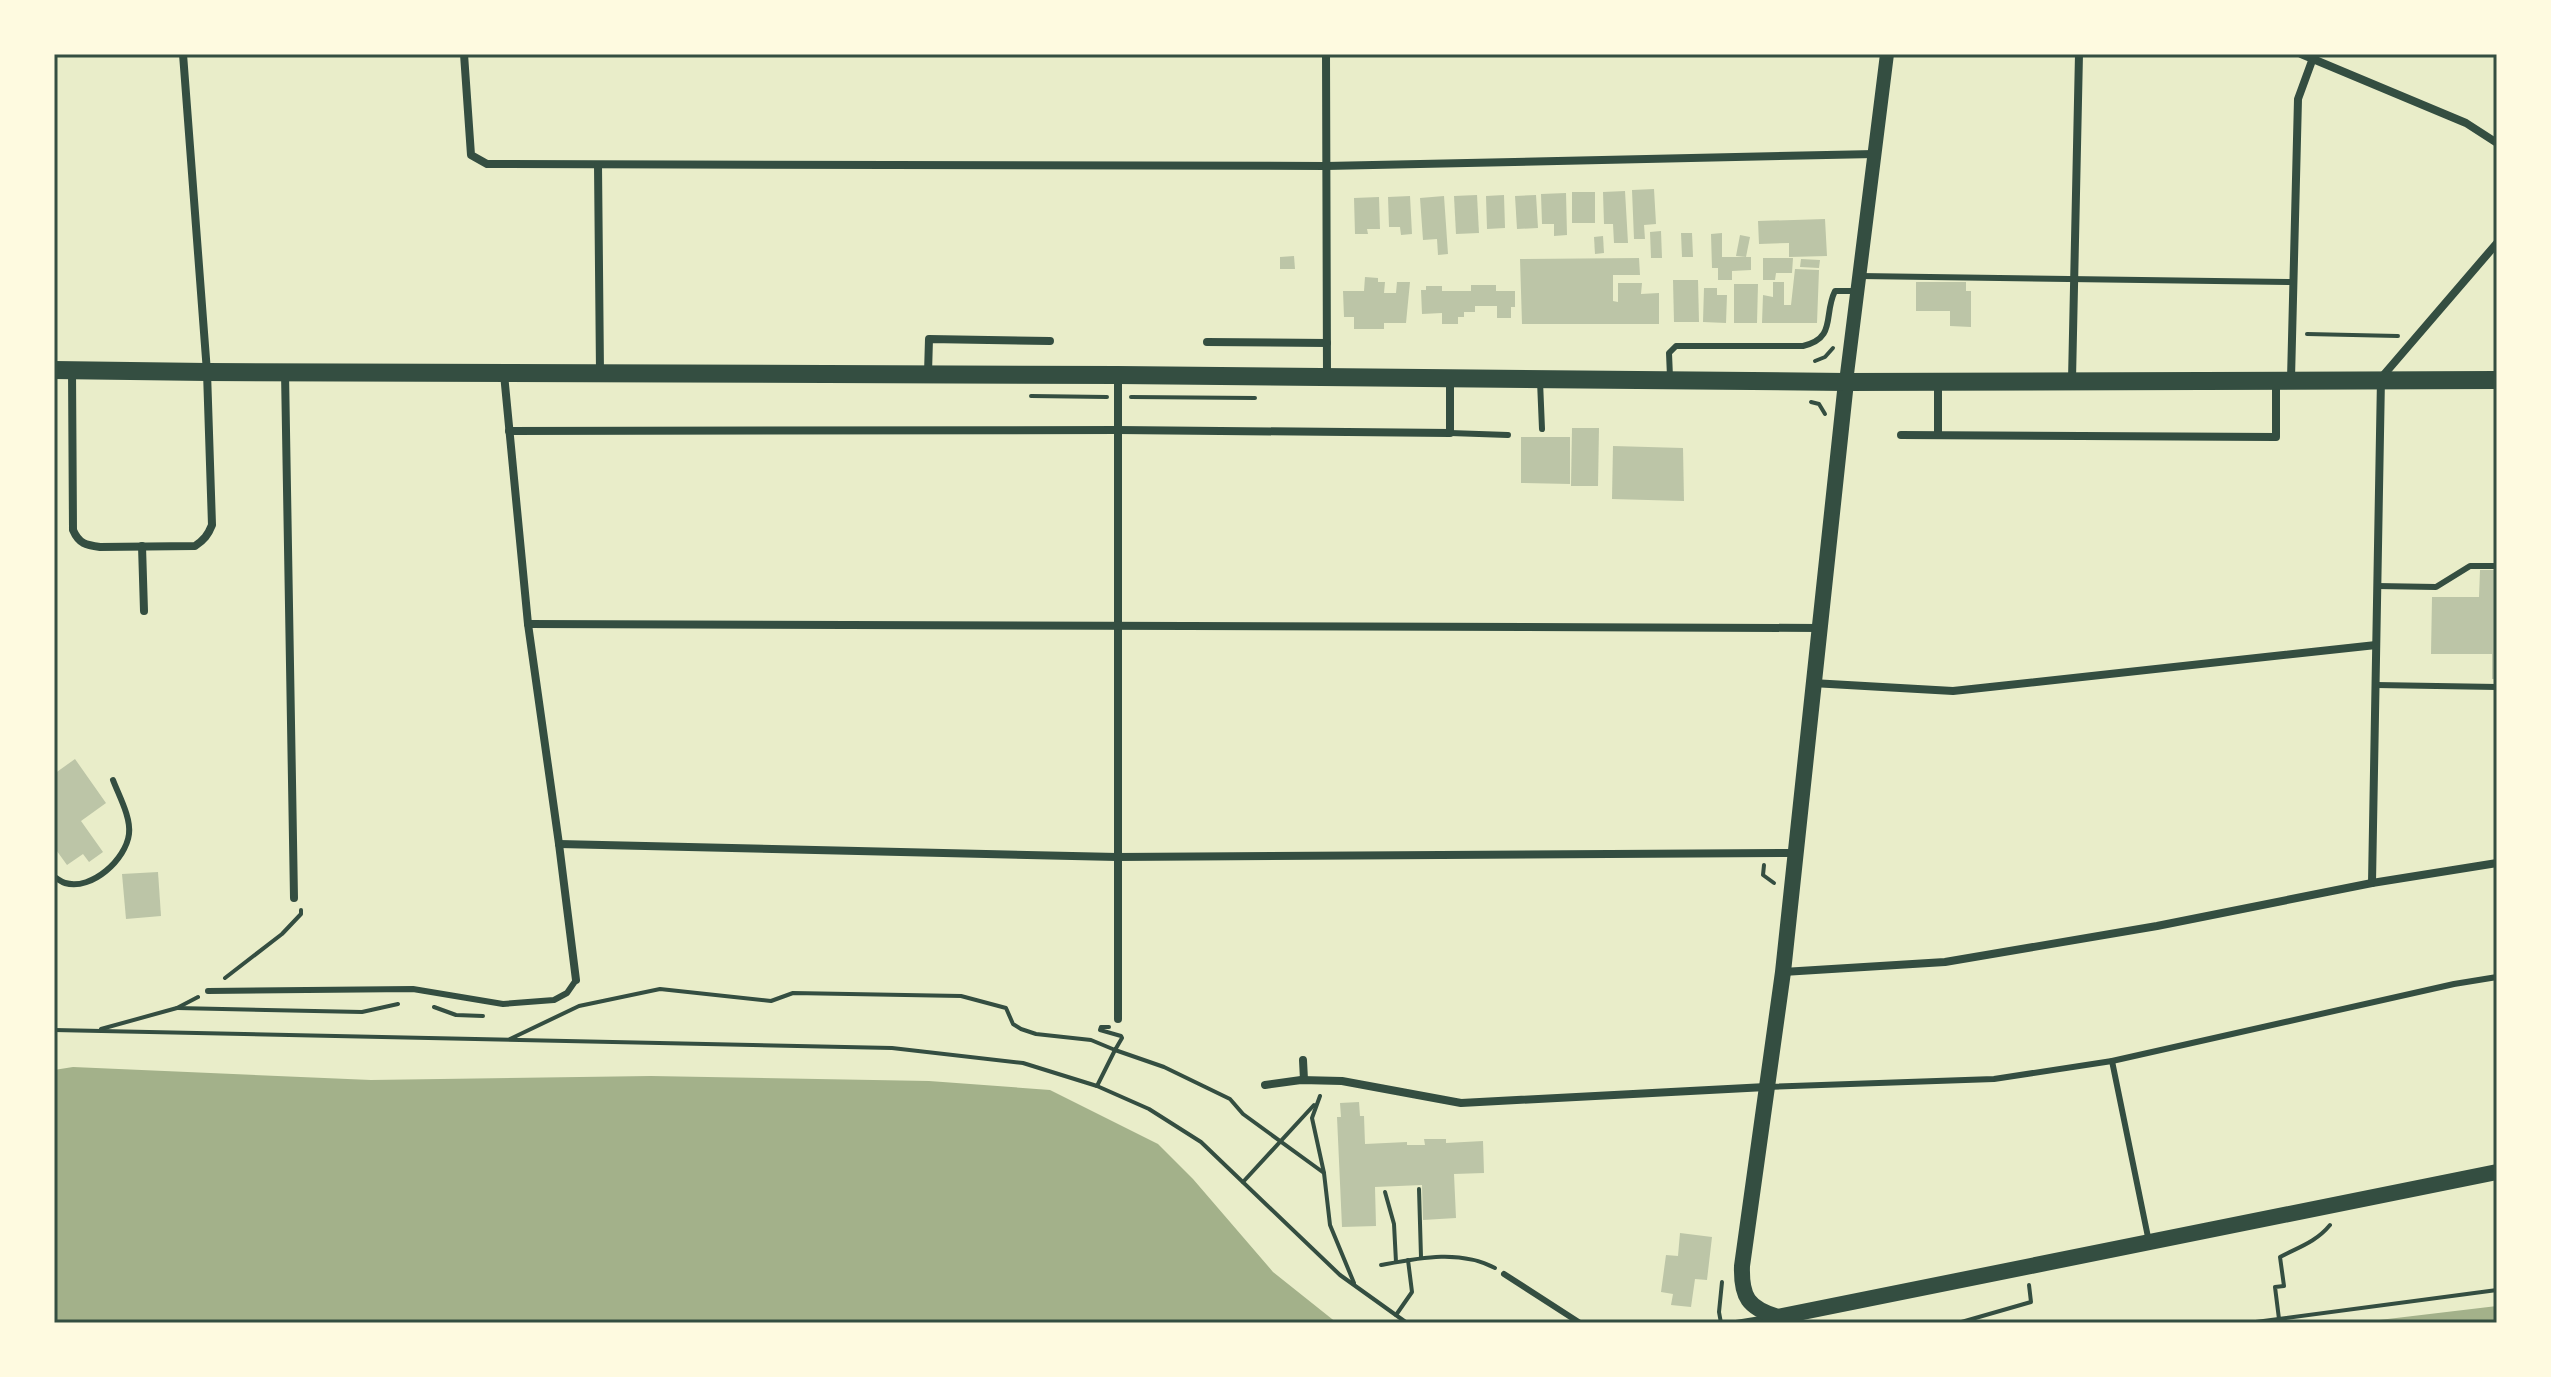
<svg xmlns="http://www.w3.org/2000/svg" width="2551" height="1377" font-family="'Sofia Sans Condensed',sans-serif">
<rect width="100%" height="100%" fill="#e9edc9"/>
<g fill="#a3b18a">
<polygon points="73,1067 371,1080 651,1076 929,1081 1050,1090 1158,1144 1193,1179 1273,1272 1337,1323 54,1323 54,1070"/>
<polygon points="2497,1306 2497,1323 2354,1323"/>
</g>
<g fill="#bcc5a7">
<polygon points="1654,189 1656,224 1644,225 1645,239 1634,239 1632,190"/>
<polygon points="1625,191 1628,243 1614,243 1613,224 1604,224 1603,192"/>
<rect x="1572" y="192" width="23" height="31"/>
<polygon points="1566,193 1567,235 1554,236 1554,224 1542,224 1541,194"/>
<polygon points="1477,195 1479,233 1456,234 1454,196"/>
<polygon points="1504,195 1505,228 1487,229 1486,196"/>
<polygon points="1536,195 1538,228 1517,229 1515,196"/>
<polygon points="1410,196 1412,234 1401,235 1400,227 1389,227 1388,197"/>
<polygon points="1444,196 1448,254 1438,255 1437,239 1423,240 1420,198"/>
<polygon points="1379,197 1380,229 1367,229 1368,234 1355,234 1354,198"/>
<polygon points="1825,219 1827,256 1789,257 1789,243 1759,244 1758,221"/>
<polygon points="1661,231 1662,258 1651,258 1650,232"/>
<polygon points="1681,233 1692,233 1693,257 1682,257"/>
<polygon points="1722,233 1722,257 1751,257 1751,270 1732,271 1732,280 1718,280 1718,268 1712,268 1711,234"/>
<polygon points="1740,235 1750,237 1746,257 1736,256"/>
<polygon points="1603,236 1604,253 1595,254 1594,237"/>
<polygon points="1294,256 1295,269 1280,269 1280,257"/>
<polygon points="1639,258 1640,275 1613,275 1613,301 1618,302 1618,283 1642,283 1641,294 1659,293 1659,324 1522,324 1520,259"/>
<polygon points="1763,258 1793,258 1792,273 1776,273 1775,280 1763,280"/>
<polygon points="1801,259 1820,260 1819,268 1800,267"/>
<polygon points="1795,269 1819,270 1817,323 1762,323 1763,295 1773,297 1773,282 1784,282 1784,305 1791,305"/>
<polygon points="1365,277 1378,278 1378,282 1385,282 1384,293 1396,293 1397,282 1410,282 1406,323 1384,323 1384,329 1354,329 1354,317 1344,317 1343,291 1364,291"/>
<polygon points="1673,280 1698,280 1699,322 1674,322"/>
<polygon points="1916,282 1966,282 1966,291 1971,291 1971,327 1950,326 1950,311 1916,311"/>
<polygon points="1734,284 1758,284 1757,323 1734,323"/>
<polygon points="1471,285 1496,285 1496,291 1515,291 1515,307 1511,307 1511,318 1497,318 1497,306 1475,306 1475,312 1464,312 1464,317 1458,317 1458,324 1442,324 1442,313 1422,314 1421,290 1426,290 1426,286 1442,286 1442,291 1471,291"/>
<polygon points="1704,288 1717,288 1717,295 1727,295 1726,323 1703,322"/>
<polygon points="1572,428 1599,428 1598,486 1571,486"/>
<polygon points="1521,437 1570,437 1570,484 1521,483"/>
<polygon points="1613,446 1683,448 1684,501 1612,499"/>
<polygon points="2480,570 2497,570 2497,679 2492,679 2492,654 2431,654 2432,597 2479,597"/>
<polygon points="75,759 106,803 81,821 103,852 89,862 83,854 67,865 54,847 54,774"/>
<polygon points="158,872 161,916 126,919 122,874"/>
<polygon points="1359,1102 1360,1116 1364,1116 1365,1144 1407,1142 1407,1145 1425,1145 1424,1139 1446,1139 1446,1143 1483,1141 1484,1173 1454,1174 1456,1218 1423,1220 1422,1185 1375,1187 1376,1226 1342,1227 1337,1117 1341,1117 1340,1103"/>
<polygon points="1680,1233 1712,1237 1707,1280 1695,1279 1691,1307 1671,1305 1673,1294 1661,1292 1666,1255 1678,1256"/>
</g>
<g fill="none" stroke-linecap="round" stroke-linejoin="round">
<g stroke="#344e41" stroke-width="4">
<polyline points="2307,334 2398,336"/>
<polyline points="1815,361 1825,357 1833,348"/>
<polyline points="1031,396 1107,397"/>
<polyline points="1131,397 1255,398"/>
<polyline points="1811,402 1819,404 1825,414"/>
<polyline points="1764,865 1763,875 1774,883"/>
<polyline points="225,978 282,934 301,914 301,910"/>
<polyline points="434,1007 456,1015 483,1016"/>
<polyline points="177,1008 362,1012 398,1004"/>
<polyline points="101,1029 177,1008 198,997"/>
<polyline points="54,1030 892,1048 1023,1063 1097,1086 1149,1109 1201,1142 1340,1275 1407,1323"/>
<polyline points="510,1039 579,1006 660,989 771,1001 793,993 961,996 1006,1008 1013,1024 1021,1029 1036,1034 1091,1040 1115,1050 1122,1038 1121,1036 1100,1030 1101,1027 1109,1027"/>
<polyline points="1097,1086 1115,1050 1164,1067 1230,1099 1243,1114 1324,1173"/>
<polyline points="1320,1096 1312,1118 1324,1173 1330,1225 1354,1283"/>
<polyline points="1243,1182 1314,1105"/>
<polyline points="1419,1189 1421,1257"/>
<polyline points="1385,1192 1394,1224 1396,1262"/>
<path d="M1381,1265C1418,1258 1460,1249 1495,1268"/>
<polyline points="1396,1315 1412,1292 1408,1260"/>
<path d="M2279,1319L2275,1287L2284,1286L2280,1257C2299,1247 2316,1242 2330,1225"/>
<polyline points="1721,1323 1719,1312 1722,1282"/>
<polyline points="1958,1323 2031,1302 2029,1285"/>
<polyline points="2248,1323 2497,1290"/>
</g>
<g stroke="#344e41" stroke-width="6">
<polyline points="1860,276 2294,282"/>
<path d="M1670,377L1669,353L1676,346H1803C1837,338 1823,315 1835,291H1856"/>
<polyline points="1540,381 1542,429"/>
<polyline points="1450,433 1508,435"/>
<polyline points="2377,586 2436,587 2470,566 2497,566"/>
<polyline points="2376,685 2497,687"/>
<path d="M54,877C58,879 61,882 65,883C92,891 126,859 129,834C131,817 119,796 113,780"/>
<polyline points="208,991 413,989 503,1004 554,1000 567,993 576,980"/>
<polyline points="2112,1061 2149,1242"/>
<polyline points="1767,1087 1994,1079 2112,1061 2454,984 2497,977"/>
<polyline points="1504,1274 1580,1323"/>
<polyline points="1736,1323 1767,1318"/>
</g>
<g stroke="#344e41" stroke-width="8">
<polyline points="464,54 471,155 487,164 1326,166 1875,154"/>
<polyline points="1326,54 1327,376"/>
<polyline points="2301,54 2466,123 2497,143"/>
<polyline points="598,165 600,372"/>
<polyline points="1207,342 1327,343"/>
<path d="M72,370L73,530C79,544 86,545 100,547L195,546C204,540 208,535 212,525L207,372L183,54"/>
<polyline points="285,372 294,898"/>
<polyline points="928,373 929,339 1050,341"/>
<polyline points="504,374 528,624 559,844 576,980"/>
<polyline points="1118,376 1118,1019"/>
<polyline points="2291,379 2298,99 2313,58"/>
<polyline points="2072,380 2079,54"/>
<polyline points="1938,382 1938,435"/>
<polyline points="509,431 1118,430 1450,433 1450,379"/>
<polyline points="1901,435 2276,437 2276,380"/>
<polyline points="142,546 144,611"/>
<polyline points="528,624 1819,628"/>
<polyline points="1812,683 1953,691 2376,645"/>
<polyline points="559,844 1117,857 1796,853"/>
<polyline points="2372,883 2381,378 2497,243"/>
<polyline points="1783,972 1945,962 2157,926 2372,883 2497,863"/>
<polyline points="1303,1060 1304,1080"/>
<polyline points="1265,1085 1301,1080 1342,1081 1461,1103 1766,1087"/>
</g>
<polyline stroke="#344e41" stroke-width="14" points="1846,382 1887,54"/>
<path stroke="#344e41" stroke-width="16" d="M1846,382L1783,972L1742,1266C1741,1297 1748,1308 1778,1317L2497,1172"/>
<polyline stroke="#344e41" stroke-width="18" points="54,370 207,372 1118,375 1846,382 2497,380"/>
</g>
<rect width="2551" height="1377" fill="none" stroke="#fefae0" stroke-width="112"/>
<rect x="56" y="56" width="2439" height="1265" fill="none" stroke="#344e41" stroke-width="3"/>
</svg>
